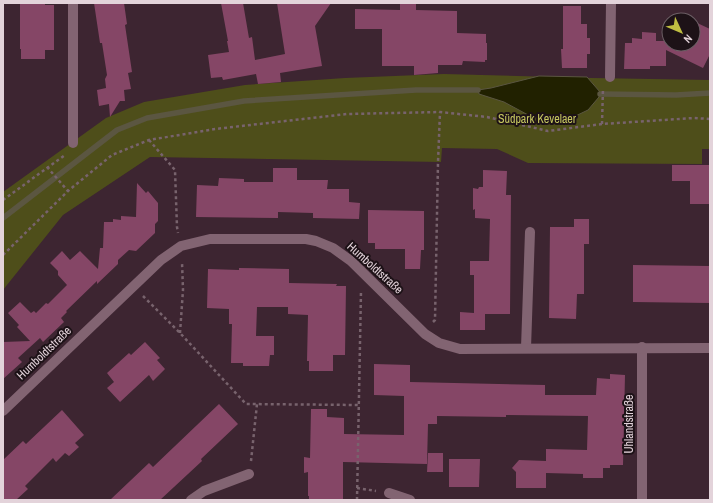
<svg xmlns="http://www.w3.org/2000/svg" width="713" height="503" font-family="'Archivo Narrow',sans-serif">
<rect width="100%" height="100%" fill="#3d2531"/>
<polygon fill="#4e4e1a" points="444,74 592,78 710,80 710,149 702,149 702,164 528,163 497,149 442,148 441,162 150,157 63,215 3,290 3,192 106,118 144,102 245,85 345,78"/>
<polygon fill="#212100" stroke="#5b5641" points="539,76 587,77 600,92 599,97 588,110 563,122 530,116 504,102 479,94 478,90 491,88"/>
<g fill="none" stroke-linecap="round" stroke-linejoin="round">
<g stroke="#5b5641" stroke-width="5.5">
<polyline points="600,94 676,95 710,93"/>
<polyline points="3,218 117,130 147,118 244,101 416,90 478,90"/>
</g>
</g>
<g fill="#854666">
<polygon points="20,3 45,3 45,5 54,5 54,50 45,50 45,59 21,59 21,49 20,49"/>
<polygon points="94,3 124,3 127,24 125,25 132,72 128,73 131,89 124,90 125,101 120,101 110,117 109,104 99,106 97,90 106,88 105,79 107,75 102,43 100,43"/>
<polygon points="221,3 243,3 249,38 252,37 255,60 285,54 277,3 331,3 315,26 322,66 280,73 281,82 258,84 256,74 223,80 222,77 211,78 208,55 229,52 227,41 228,41"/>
<polygon points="400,3 416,3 416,10 457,11 457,33 486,34 486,43 487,43 487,60 485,60 485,62 463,61 462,65 438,65 438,73 414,75 414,66 382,66 382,29 355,29 355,9 400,10"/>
<polygon points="563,6 581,6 581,24 587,24 587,38 590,38 590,54 587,54 587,68 562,68 561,49 563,49"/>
<polygon points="693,21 710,29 710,54 703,68 666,50 666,66 650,66 650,69 624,69 625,43 632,43 632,38 642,39 642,32 656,33 656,41 669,41 669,44 693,44"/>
<polygon points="672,165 710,165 710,204 690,204 690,181 672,181"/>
<polygon points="273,168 297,168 297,180 328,180 327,189 349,189 349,202 360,203 359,219 313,218 313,213 278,212 278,218 196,217 197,185 218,186 219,178 244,179 244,182 273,182"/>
<polygon points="483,170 507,171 506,195 511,195 510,314 485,314 485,330 460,330 460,312 474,313 474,275 470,275 470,261 489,261 490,219 475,218 475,209 473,210 473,188 478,189 479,187 483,187"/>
<polygon points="137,183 146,193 148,191 158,203 158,221 155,224 155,233 136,251 129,250 118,260 118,264 97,284 97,281 66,311 67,312 61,318 64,322 43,342 40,338 18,358 22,362 3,379 3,342 30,341 17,327 19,325 8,313 20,302 31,313 34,311 36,313 46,303 48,304 67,285 58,275 58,271 50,263 62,251 70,260 80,251 98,269 100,248 103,248 104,222 113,222 113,219 121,220 121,216 136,217"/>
<polygon points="368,210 424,211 424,250 421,250 420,269 405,269 405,249 375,249 375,243 368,243"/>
<polygon points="574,219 589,219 589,244 584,244 584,294 577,294 576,319 549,318 550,227 574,227"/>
<polygon points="633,265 710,266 710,303 633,302"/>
<polygon points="239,268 289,269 289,283 337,284 336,286 346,286 345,355 333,355 333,371 309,371 309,361 307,361 308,315 288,314 288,307 257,307 256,336 274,336 274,355 270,355 269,366 243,366 243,363 231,363 232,324 229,324 229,309 207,308 208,269 239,270"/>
<polygon points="145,342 160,358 157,360 165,369 153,381 149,375 120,402 107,388 114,382 107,373 129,353 131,355"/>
<polygon points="374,364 410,365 410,382 545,385 545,395 596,395 597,378 610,379 610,374 625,375 623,465 610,465 610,468 603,468 603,478 583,478 583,474 546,473 546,488 516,488 516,472 512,468 519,460 546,461 546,449 587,450 588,416 506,415 506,417 437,416 437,424 428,424 427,464 343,462 343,500 309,500 309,496 308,496 308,472 304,473 304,457 310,458 311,409 327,409 327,417 344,418 344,434 404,435 404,396 374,395"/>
<polygon points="219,404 238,424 201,459 202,461 160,500 110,500 149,463 153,467"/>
<polygon points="62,410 84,435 75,443 79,447 69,456 65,453 56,462 53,458 25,486 28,489 16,500 3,500 3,460 23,441 26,444"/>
<polygon points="428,453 443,453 443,472 427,472"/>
<polygon points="449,459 480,459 479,487 449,487"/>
</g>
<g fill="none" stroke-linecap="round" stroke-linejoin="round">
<g stroke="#78636d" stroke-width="2.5" stroke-dasharray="3 3" stroke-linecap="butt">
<polyline points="602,124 603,88"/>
<polyline points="149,140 175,170 177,227 178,233"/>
<polyline points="47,167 68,191"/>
<polyline points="3,200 65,155"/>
<polyline points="3,255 68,191 112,155 149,140 215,129 347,114 440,112 487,117 548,131 602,124 694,118 710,119"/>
<polyline points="143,296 180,333 246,404 359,405"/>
<polyline points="433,322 435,320 438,162 440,112"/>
<polyline points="180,333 183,290 182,262"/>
<polyline points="251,461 257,404"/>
<polyline points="357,488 376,491"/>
<polyline points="357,500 361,291"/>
</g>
<g stroke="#826472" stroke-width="10">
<polyline points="610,77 611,3"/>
<polyline points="73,143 73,3"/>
<polyline points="642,347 642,500"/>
<polyline points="526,348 530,232"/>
<polyline points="3,411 161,260 181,246 210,239 306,239 316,241 333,248 351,261 425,334 439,343 460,349 710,348"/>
<polyline points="389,493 410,500"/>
<polyline points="191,500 204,491 249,474"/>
</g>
</g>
<g text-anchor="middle" stroke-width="4" stroke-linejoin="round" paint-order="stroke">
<g font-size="12" fill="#c5c660" stroke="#1d1217">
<text x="537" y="123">Südpark Kevelaer</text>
</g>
<g font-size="12" fill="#e3d3da" stroke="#1d1217">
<text transform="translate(375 268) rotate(42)" y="4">Humboldtstraße</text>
<text transform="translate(44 353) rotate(-44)" y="4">Humboldtstraße</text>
<text transform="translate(629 424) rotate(-90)" y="4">Uhlandstraße</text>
</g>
</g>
<rect width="713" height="503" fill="none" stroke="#e3d3da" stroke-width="8"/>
<g transform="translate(681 32) rotate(134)"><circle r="19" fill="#1d1217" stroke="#6c5f65"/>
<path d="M0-3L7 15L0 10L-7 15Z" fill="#bfbe42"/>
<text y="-6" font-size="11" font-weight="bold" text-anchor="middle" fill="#e3d3da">N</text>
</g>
</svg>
